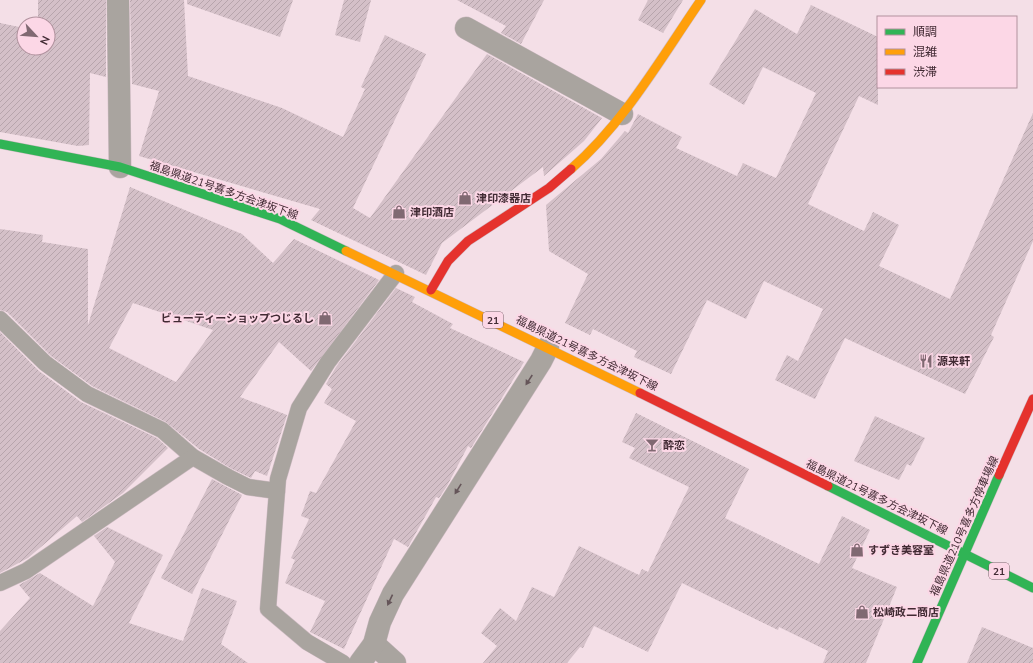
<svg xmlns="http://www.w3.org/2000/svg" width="1033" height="663" font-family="'Nunito Sans','Noto Sans JP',sans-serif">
<defs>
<pattern id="building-hatch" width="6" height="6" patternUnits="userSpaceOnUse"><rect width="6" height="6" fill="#d4c0c8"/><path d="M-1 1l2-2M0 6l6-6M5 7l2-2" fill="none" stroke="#b7a5ac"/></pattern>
</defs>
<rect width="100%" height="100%" fill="#f4dfe7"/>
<g fill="url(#building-hatch)" fill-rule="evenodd">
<polygon points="38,0 106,0 106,77 90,73 89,145 78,146 0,132 0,23 24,28 24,48 48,48 48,24 38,24"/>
<polygon points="130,0 184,0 188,76 282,108 343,137 365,89 361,87 385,35 426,54 353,208 370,218 487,54 602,118 584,141 544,176 543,167 442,243 426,275 311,220 320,209 139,156 159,91 132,84"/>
<polygon points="187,0 293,0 280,37 187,4"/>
<polygon points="344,0 371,0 360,42 335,35"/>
<polygon points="457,0 544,0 521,44 501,33 506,26"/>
<polygon points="648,0 683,0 663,33 638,20"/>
<polygon points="811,5 878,37 878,105 859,96 808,204 864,231 873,212 899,225 879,266 950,299 1033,113 1033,241 991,335 994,337 965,394 845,338 815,399 775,380 787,355 798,361 823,309 764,281 746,319 707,300 671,374 634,357 637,351 593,329 590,335 565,323 588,274 549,251 546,205 601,159 625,131 628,133 638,114 682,137 676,148 737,176 743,163 776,178 816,93 763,67 744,105 709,84 755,9 797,34"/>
<path d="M130,187L242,234L273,263L294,239L379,280L311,371L279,342L240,397L287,415L267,476L255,471L251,478L232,469L199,449L166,422L92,386L51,356L7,312L0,310V229L43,235L42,242L88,249V325ZM133,303L213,330L176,382L109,348Z"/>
<polygon points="396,288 415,297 412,302 453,324 450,328 524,362 471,448 468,446 447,486 439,498 436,497 408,547 394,539 344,649 310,632 325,601 285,583 295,560 291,558 309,519 301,516 310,491 316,493 356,421 324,403 332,389 326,384 336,367"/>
<polygon points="0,332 39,371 81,402 157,438 168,448 123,493 82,522 77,516 28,558 0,573"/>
<polygon points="636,413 749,469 725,518 819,564 842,516 870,530 852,568 897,587 866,663 823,663 828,651 779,627 778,630 682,583 648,652 594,626 583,648 580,647 567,663 483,663 497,646 481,633 500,608 516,621 532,587 554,597 579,546 639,575 642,569 648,572 689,487 629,458 635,448 622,442"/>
<polygon points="875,416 925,438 911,466 907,464 899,480 854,461"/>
<polygon points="212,479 242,495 192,594 161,578"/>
<polygon points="107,527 163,555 129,623 183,641 202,588 237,601 221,644 248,663 0,663 0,631 30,598 19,585 40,573 93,606 115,562 94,536"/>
<polygon points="982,627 1033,648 1033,663 967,663"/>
</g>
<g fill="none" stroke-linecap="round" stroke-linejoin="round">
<g stroke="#cfbcc4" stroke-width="17">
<g id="lane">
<polyline points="0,319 45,363 87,394 162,430 193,457 228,477 248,487 277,491"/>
<polyline points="0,583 26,571 193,457"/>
<polyline points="343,663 307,642 268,609 277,491 278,479 299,408 328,362 396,273"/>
</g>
</g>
<g stroke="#cfbcc4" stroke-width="23">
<g id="street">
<polyline points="118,0 120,167"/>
<polyline points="466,28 622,114"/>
<polyline points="374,644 395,663"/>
<polyline points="360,663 374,644 380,622 393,594 541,361 548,347"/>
</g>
</g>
<g stroke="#cfbcc4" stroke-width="10">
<g id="fast">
<polyline points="0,144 120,167 280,219 346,251"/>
<polyline points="828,486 1033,588"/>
<polyline points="917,663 999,475"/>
</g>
</g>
<g stroke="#cfbcc4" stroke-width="10">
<g id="slow">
<path d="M571,169C624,123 661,58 701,0"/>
<polyline points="346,251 640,393"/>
</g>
</g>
<g stroke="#cfbcc4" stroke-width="10">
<g id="jam">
<polyline points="431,290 448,261 468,241 549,188 571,169"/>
<polyline points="640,393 828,486"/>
<polyline points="999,475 1033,399"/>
</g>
</g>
<use href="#lane" stroke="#a9a49f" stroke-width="16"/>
<use href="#street" stroke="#a9a49f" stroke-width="22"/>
<use href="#fast" stroke="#30b455" stroke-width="9"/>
<use href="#slow" stroke="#ff9f0a" stroke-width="9"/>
<use href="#jam" stroke="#e5322d" stroke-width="9"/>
</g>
<defs><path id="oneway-solid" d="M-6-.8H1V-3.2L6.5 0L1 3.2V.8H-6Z"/></defs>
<g fill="#655559">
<use href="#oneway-solid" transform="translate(529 380) rotate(123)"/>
<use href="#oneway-solid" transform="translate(458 489) rotate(122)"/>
<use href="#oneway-solid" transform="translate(390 600) rotate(115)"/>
</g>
<defs>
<g id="shop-bare" transform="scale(1.08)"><path d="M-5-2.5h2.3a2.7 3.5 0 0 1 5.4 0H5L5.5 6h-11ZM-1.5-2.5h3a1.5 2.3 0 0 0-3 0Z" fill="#806972" stroke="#fcd7e6" stroke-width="2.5" paint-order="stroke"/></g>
<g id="restaurant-bare" transform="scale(1.08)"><path d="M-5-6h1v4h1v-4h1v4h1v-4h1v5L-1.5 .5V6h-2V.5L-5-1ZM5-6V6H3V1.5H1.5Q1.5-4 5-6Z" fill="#806972" stroke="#fcd7e6" stroke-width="2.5" paint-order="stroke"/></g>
<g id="bar-bare" transform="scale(1.08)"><path d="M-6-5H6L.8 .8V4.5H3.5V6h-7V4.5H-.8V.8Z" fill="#806972" stroke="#fcd7e6" stroke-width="2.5" paint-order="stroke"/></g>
</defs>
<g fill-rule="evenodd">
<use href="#shop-bare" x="465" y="198"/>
<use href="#shop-bare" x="399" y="212"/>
<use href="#shop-bare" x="325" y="318"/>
<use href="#restaurant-bare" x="926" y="361"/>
<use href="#bar-bare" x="652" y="445"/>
<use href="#shop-bare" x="857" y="550"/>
<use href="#shop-bare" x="862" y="612"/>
</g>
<g text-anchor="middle" stroke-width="4" stroke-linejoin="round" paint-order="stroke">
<g fill="#fcd7e6" stroke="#795e69" stroke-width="1">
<rect x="483" y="312" width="20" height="16" rx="3"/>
<rect x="989" y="563" width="20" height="16" rx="3"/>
</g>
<g font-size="10" font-weight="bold" fill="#412a33">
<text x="493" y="324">21</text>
<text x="999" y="575">21</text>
</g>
<g font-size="11" fill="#412a33" stroke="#fcd7e6">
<text transform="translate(224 190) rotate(19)" y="4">福島県道21号喜多方会津坂下線</text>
<text transform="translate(587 353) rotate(26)" y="4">福島県道21号喜多方会津坂下線</text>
<text transform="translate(877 497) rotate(26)" y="4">福島県道21号喜多方会津坂下線</text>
<text transform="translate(964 526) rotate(-66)" y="4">福島県道210号喜多方停車場線</text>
</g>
<g font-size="11" font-weight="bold" fill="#412a33" stroke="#fcd7e6" text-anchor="start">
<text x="476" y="202">津印漆器店</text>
<text x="410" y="216">津印酒店</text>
<text x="314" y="322" text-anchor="end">ビューティーショップつじるし</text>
<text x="937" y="365">源来軒</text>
<text x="663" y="449">酔恋</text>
<text x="868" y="554">すずき美容室</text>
<text x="873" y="616">松崎政二商店</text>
</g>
</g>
<rect x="877" y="16" width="140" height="72" fill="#fcd7e6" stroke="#b1929e"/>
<rect x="885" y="29" width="20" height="6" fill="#30b455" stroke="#b1929e"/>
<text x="913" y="36" font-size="12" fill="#412a33">順調</text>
<rect x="885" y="49" width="20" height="6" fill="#ff9f0a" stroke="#b1929e"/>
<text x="913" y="56" font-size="12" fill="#412a33">混雑</text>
<rect x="885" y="69" width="20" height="6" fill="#e5322d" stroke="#b1929e"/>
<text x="913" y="76" font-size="12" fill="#412a33">渋滞</text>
<g transform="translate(36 36) rotate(116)"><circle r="19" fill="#fcd7e6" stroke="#b1929e"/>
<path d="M0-3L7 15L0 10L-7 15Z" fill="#806972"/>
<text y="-6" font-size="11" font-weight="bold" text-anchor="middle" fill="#412a33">N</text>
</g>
</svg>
